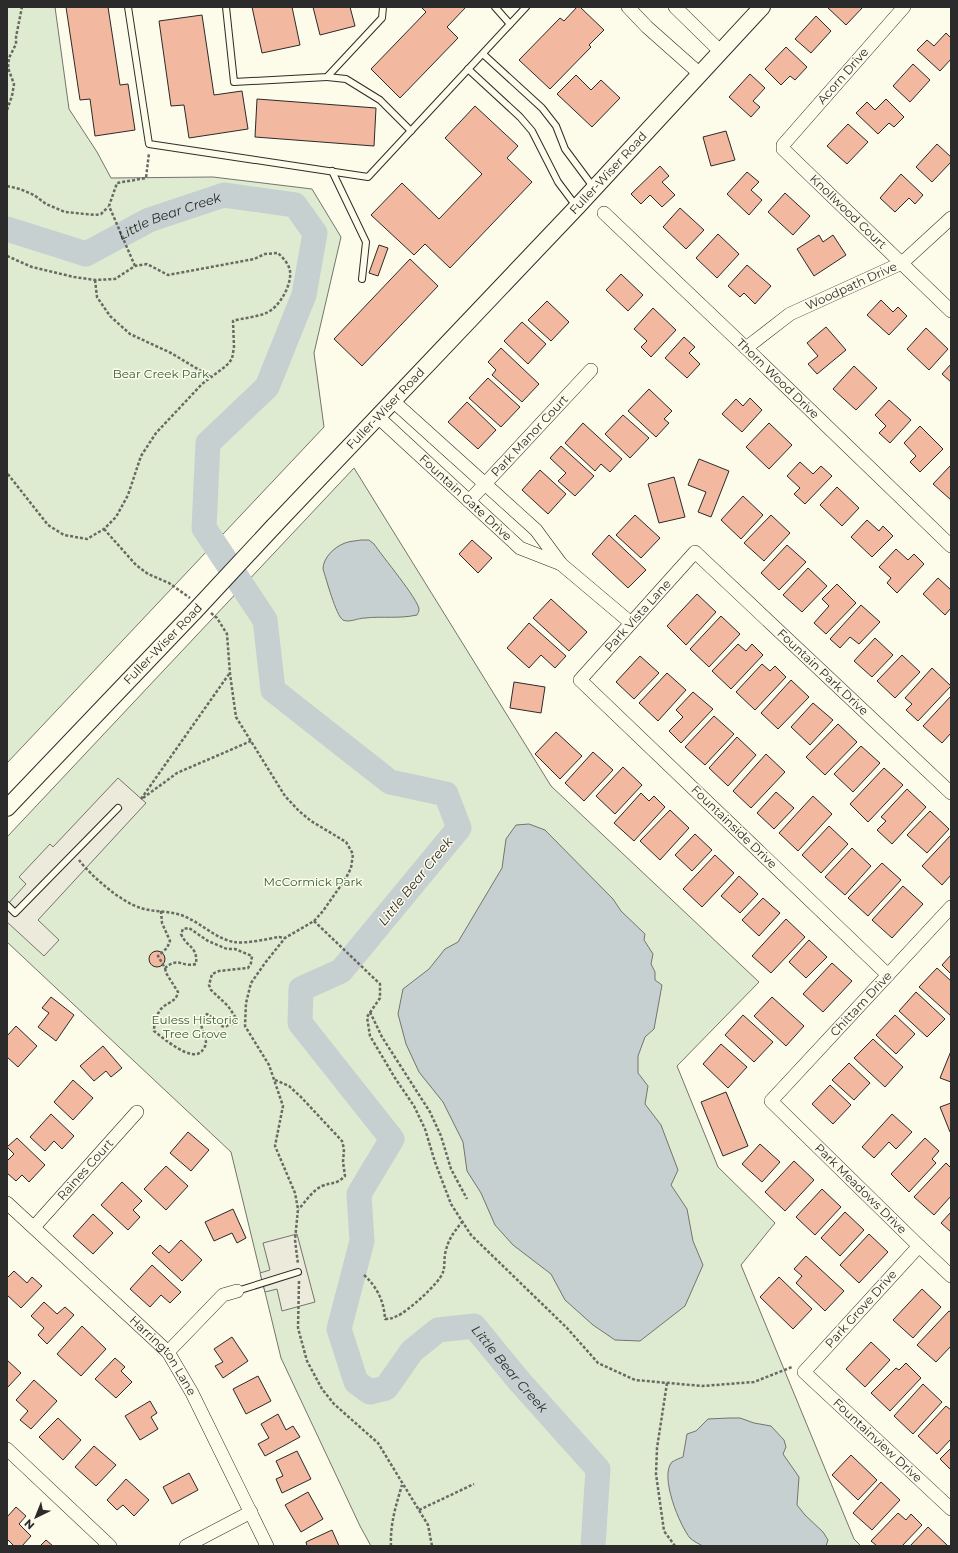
<svg xmlns="http://www.w3.org/2000/svg" width="958" height="1553" font-family="Montserrat,sans-serif">
<rect width="100%" height="100%" fill="#fdfbea"/>
<g fill="#deebd1" stroke="#74746e">
<polygon points="7,7 55,7 69,109 97,152 111,178 213,177 312,189 341,237 314,353 324,427 7,763"/>
<polygon points="354,468 551,786 759,982 677,1066 718,1167 775,1223 741,1265 854,1539 861,1546 371,1546 360,1526 281,1358 231,1152 7,942 7,837"/>
</g>
<g fill="#eceadb" stroke="#74746e">
<polygon points="118,778 146,803 38,920 59,940 44,956 7,922 7,905 26,884 19,877 50,844 53,847"/>
<polygon points="297,1234 315,1302 282,1311 277,1289 265,1292 260,1273 270,1270 263,1243"/>
</g>
<g fill="#c7d0d0" stroke="#74746e">
<path d="M361,540H369L374,544C382,556 418,599 419,609C419,612 418,613 417,615C399,619 382,616 365,618C358,618 349,623 343,620C336,616 326,578 323,569C323,558 334,547 345,543C350,541 356,541 361,540Z"/>
<polygon points="529,824 545,830 613,899 621,911 645,934 644,940 653,954 651,964 655,972 655,980 662,985 654,1029 645,1037 638,1056 638,1073 648,1086 645,1104 661,1125 678,1170 671,1185 687,1209 693,1241 703,1265 685,1306 640,1341 615,1340 593,1325 565,1300 551,1274 513,1245 495,1225 481,1193 467,1171 463,1142 443,1102 419,1072 406,1044 398,1014 403,989 429,969 445,949 458,942 502,868 506,839 516,825"/>
<path d="M729,1418H740L754,1423L771,1426L784,1440L786,1447L783,1454L799,1477L797,1505L805,1515L823,1532L828,1540L826,1546H703C699,1544 693,1541 690,1538C680,1526 659,1476 672,1462C675,1460 680,1458 683,1457L687,1434L696,1431L708,1419Z"/>
</g>
<g fill="none" stroke-linecap="round" stroke-linejoin="round">
<path stroke="#c7d0d0" stroke-width="25" id="s1" d="M7,229L86,254L149,220L224,195L295,205L315,233L304,295L267,387L208,443L204,528L265,620L273,690L390,782L446,794L459,828L341,971L301,989L300,1023L392,1139L359,1194L362,1241L339,1329L356,1382L370,1392L386,1388L412,1351L438,1330L474,1326L520,1382L598,1469L593,1546"/>
</g>
<g fill="#f2b8a0" stroke="#2b2b2b">
<polygon points="66,7 108,7 120,85 128,84 135,130 95,136 90,99 80,100"/>
<polygon points="252,7 292,7 300,45 262,53"/>
<polygon points="313,7 350,7 355,26 320,35"/>
<polygon points="421,7 466,7 447,27 458,38 400,98 371,69 426,12"/>
<polygon points="577,7 580,7 604,30 589,45 591,47 550,89 519,60 560,18 564,21"/>
<polygon points="827,7 863,7 846,25"/>
<polygon points="202,15 214,95 242,91 248,129 189,138 184,105 171,106 159,21"/>
<polygon points="816,16 831,31 811,53 795,39"/>
<polygon points="946,33 951,38 951,59 940,71 917,50 927,40 934,46"/>
<polygon points="786,47 807,67 795,80 790,76 781,85 765,69"/>
<polygon points="913,64 930,80 910,102 893,86"/>
<polygon points="750,74 765,88 753,101 760,107 751,117 729,97"/>
<polygon points="576,75 591,90 601,80 620,98 592,127 557,94"/>
<polygon points="257,99 376,108 374,146 255,137"/>
<polygon points="886,99 904,117 894,127 889,123 878,134 856,113 867,102 875,110"/>
<polygon points="475,106 518,146 507,158 532,182 450,268 425,244 414,255 371,215 402,183 439,219 482,174 445,138"/>
<polygon points="848,124 868,142 847,164 827,146"/>
<polygon points="726,131 735,160 711,166 703,137"/>
<polygon points="937,144 951,157 951,162 932,182 916,167"/>
<polygon points="660,166 669,176 662,182 675,195 662,207 650,195 641,204 631,194"/>
<polygon points="747,172 759,182 751,190 762,200 749,215 727,194"/>
<polygon points="901,174 923,195 915,204 909,198 895,212 880,198"/>
<polygon points="785,193 810,216 793,235 768,212"/>
<polygon points="680,208 704,230 686,249 663,227"/>
<polygon points="718,234 739,254 717,278 696,258"/>
<polygon points="819,235 823,242 833,235 846,255 814,276 797,249"/>
<polygon points="379,245 388,248 378,276 369,273"/>
<polygon points="410,259 438,286 362,366 334,339"/>
<polygon points="747,265 771,286 755,304 744,293 740,297 728,286"/>
<polygon points="621,274 643,295 628,311 606,290"/>
<polygon points="881,300 893,312 898,307 907,316 889,335 867,315"/>
<polygon points="547,301 569,322 551,341 528,320"/>
<polygon points="653,308 676,330 651,357 641,347 647,341 634,329"/>
<polygon points="522,322 546,344 528,364 504,341"/>
<polygon points="826,327 846,350 817,374 808,364 818,356 807,343"/>
<polygon points="926,328 948,349 929,370 907,349"/>
<polygon points="684,337 695,347 689,353 700,364 687,378 665,358"/>
<polygon points="501,348 539,384 522,402 492,375 496,370 488,362"/>
<polygon points="951,364 951,382 942,374"/>
<polygon points="854,366 877,388 856,410 833,389"/>
<polygon points="488,378 520,407 501,427 469,398"/>
<polygon points="649,389 672,411 664,419 669,423 656,437 628,411"/>
<polygon points="750,398 762,410 742,432 722,414 736,399 743,406"/>
<polygon points="889,400 911,420 890,443 879,433 886,426 875,415"/>
<polygon points="467,402 496,430 478,449 448,422"/>
<polygon points="623,415 649,438 630,458 605,434"/>
<polygon points="583,423 622,459 610,472 601,464 595,471 565,443"/>
<polygon points="769,423 792,445 769,469 746,447"/>
<polygon points="920,426 943,449 920,472 910,462 916,456 904,443"/>
<polygon points="561,446 594,476 575,496 558,481 566,473 550,458"/>
<polygon points="699,459 729,471 711,517 698,512 706,492 688,485"/>
<polygon points="800,462 813,474 821,466 832,476 805,504 794,494 800,488 787,476"/>
<polygon points="951,465 951,500 933,484"/>
<polygon points="540,470 566,494 548,514 522,490"/>
<polygon points="674,477 685,517 659,523 648,484"/>
<polygon points="837,487 859,508 842,526 820,505"/>
<polygon points="743,496 763,515 741,539 721,520"/>
<polygon points="635,515 660,538 641,558 616,535"/>
<polygon points="771,515 790,533 764,561 744,543"/>
<polygon points="867,520 879,531 883,526 893,536 872,557 851,537"/>
<polygon points="609,535 646,570 628,588 592,554"/>
<polygon points="472,540 492,558 478,573 459,554"/>
<polygon points="787,545 806,562 779,590 761,573"/>
<polygon points="896,549 908,560 914,554 924,564 897,593 887,583 891,578 879,567"/>
<polygon points="808,568 827,586 802,612 783,595"/>
<polygon points="938,578 951,590 951,608 945,615 923,594"/>
<polygon points="837,584 856,603 826,634 814,623 829,606 822,599"/>
<polygon points="697,594 716,612 686,645 667,626"/>
<polygon points="551,599 587,632 569,651 533,618"/>
<polygon points="861,605 880,622 859,644 850,637 840,648 830,639"/>
<polygon points="721,616 740,634 709,667 690,649"/>
<polygon points="529,623 566,656 555,668 541,655 529,668 507,648"/>
<polygon points="875,638 893,655 872,677 854,661"/>
<polygon points="738,644 746,651 752,644 763,655 731,689 712,671"/>
<polygon points="902,655 920,672 895,698 877,681"/>
<polygon points="640,656 659,673 634,699 616,682"/>
<polygon points="762,664 770,671 775,666 786,677 755,710 736,692"/>
<polygon points="932,668 951,686 918,721 906,710 912,704 905,698"/>
<polygon points="667,673 686,690 658,721 639,703"/>
<polygon points="791,680 809,697 778,729 761,713"/>
<polygon points="514,682 545,687 541,713 510,708"/>
<polygon points="693,692 713,709 681,743 669,731 683,717 676,710"/>
<polygon points="951,696 951,733 942,743 923,726"/>
<polygon points="813,703 833,720 810,745 791,727"/>
<polygon points="714,716 734,734 705,765 685,747"/>
<polygon points="838,724 857,742 825,775 806,757"/>
<polygon points="556,732 582,756 560,779 535,754"/>
<polygon points="737,737 756,755 728,786 709,768"/>
<polygon points="861,746 880,763 853,792 834,774"/>
<polygon points="593,752 613,770 584,801 565,783"/>
<polygon points="766,754 785,772 751,808 733,791"/>
<polygon points="623,767 642,785 615,814 596,796"/>
<polygon points="884,768 903,785 868,822 850,804"/>
<polygon points="907,789 926,807 892,844 877,830 886,821 881,817"/>
<polygon points="776,792 794,808 774,829 757,813"/>
<polygon points="641,793 649,801 654,796 665,807 634,841 614,823"/>
<polygon points="813,796 832,814 798,851 779,833"/>
<polygon points="670,810 689,828 660,860 640,841"/>
<polygon points="930,811 949,829 927,853 907,835"/>
<polygon points="829,826 848,844 821,873 802,855"/>
<polygon points="695,834 712,850 692,871 675,855"/>
<polygon points="951,835 951,875 942,885 922,866"/>
<polygon points="852,848 871,866 845,895 825,877"/>
<polygon points="715,855 734,873 702,907 683,889"/>
<polygon points="882,863 901,880 868,916 848,898"/>
<polygon points="739,876 758,894 740,913 721,896"/>
<polygon points="903,886 923,904 892,938 872,920"/>
<polygon points="763,898 780,913 759,936 742,920"/>
<polygon points="786,919 805,937 771,973 752,956"/>
<polygon points="809,940 827,957 806,978 789,962"/>
<circle cx="157" cy="959" r="8"/>
<polygon points="951,955 951,974 942,965"/>
<polygon points="832,963 852,981 823,1012 803,994"/>
<polygon points="937,968 951,981 951,1016 919,987"/>
<polygon points="916,992 945,1019 927,1037 899,1011"/>
<polygon points="51,997 74,1015 56,1041 38,1027 49,1013 42,1008"/>
<polygon points="772,997 804,1026 786,1046 754,1016"/>
<polygon points="743,1015 773,1042 754,1062 725,1035"/>
<polygon points="895,1015 915,1034 896,1054 876,1035"/>
<polygon points="16,1026 37,1046 18,1067 7,1057 7,1036"/>
<polygon points="873,1039 903,1067 885,1087 854,1058"/>
<polygon points="721,1044 747,1067 728,1088 703,1064"/>
<polygon points="103,1046 122,1068 111,1077 106,1071 94,1081 80,1066"/>
<polygon points="951,1051 951,1082 940,1078"/>
<polygon points="849,1063 870,1083 854,1100 832,1080"/>
<polygon points="73,1080 93,1098 73,1120 54,1102"/>
<polygon points="830,1085 851,1105 833,1124 812,1104"/>
<polygon points="726,1092 748,1146 723,1156 701,1102"/>
<polygon points="951,1103 951,1131 950,1132 940,1107"/>
<polygon points="51,1114 74,1136 62,1149 54,1141 45,1151 30,1137"/>
<polygon points="892,1114 912,1132 896,1149 889,1142 874,1158 862,1147"/>
<polygon points="188,1132 209,1150 191,1171 170,1153"/>
<polygon points="17,1138 45,1165 29,1182 22,1175 16,1181 7,1173 7,1161 14,1154 7,1147"/>
<polygon points="925,1138 939,1151 932,1159 936,1163 909,1192 891,1174"/>
<polygon points="760,1144 780,1162 762,1182 742,1164"/>
<polygon points="794,1161 814,1180 785,1211 765,1192"/>
<polygon points="946,1163 951,1168 951,1196 934,1215 914,1197"/>
<polygon points="166,1166 188,1186 166,1210 144,1189"/>
<polygon points="122,1182 142,1201 133,1210 140,1217 128,1230 101,1205"/>
<polygon points="822,1189 841,1207 815,1235 796,1217"/>
<polygon points="233,1209 246,1238 237,1243 232,1233 214,1241 205,1222"/>
<polygon points="845,1212 864,1230 840,1256 821,1238"/>
<polygon points="951,1212 951,1232 941,1223"/>
<polygon points="93,1214 113,1233 93,1254 73,1236"/>
<polygon points="869,1234 888,1252 859,1283 840,1265"/>
<polygon points="181,1240 202,1260 182,1281 152,1253 160,1245 169,1253"/>
<polygon points="806,1256 844,1291 825,1311 796,1283 802,1276 794,1269"/>
<polygon points="152,1265 181,1292 170,1303 161,1295 150,1307 130,1289"/>
<polygon points="14,1271 27,1283 32,1277 42,1286 21,1308 7,1295 7,1278"/>
<polygon points="779,1277 812,1309 793,1329 760,1297"/>
<polygon points="922,1289 941,1307 913,1338 893,1320"/>
<polygon points="44,1302 57,1314 65,1307 74,1315 47,1344 38,1335 44,1328 31,1316"/>
<polygon points="949,1311 951,1312 951,1346 936,1362 917,1345"/>
<polygon points="82,1326 106,1349 81,1376 57,1354"/>
<polygon points="232,1337 248,1361 223,1378 215,1366 223,1362 214,1349"/>
<polygon points="871,1342 890,1360 865,1387 846,1369"/>
<polygon points="115,1358 125,1367 121,1371 132,1382 116,1398 95,1379"/>
<polygon points="7,1360 21,1373 7,1388"/>
<polygon points="906,1363 921,1378 890,1411 871,1393 896,1368 899,1370"/>
<polygon points="258,1376 271,1401 246,1414 233,1389"/>
<polygon points="34,1380 57,1401 31,1429 20,1420 28,1411 16,1400"/>
<polygon points="923,1384 942,1402 913,1434 894,1416"/>
<polygon points="150,1401 157,1413 151,1417 158,1429 140,1440 125,1416"/>
<polygon points="946,1406 951,1410 951,1439 937,1454 918,1436"/>
<polygon points="278,1414 286,1430 293,1426 300,1437 265,1456 258,1444 269,1438 261,1424"/>
<polygon points="58,1418 81,1440 63,1460 39,1437"/>
<polygon points="94,1446 116,1465 96,1486 75,1467"/>
<polygon points="951,1448 951,1470 940,1459"/>
<polygon points="297,1451 311,1479 282,1493 276,1479 283,1476 276,1461"/>
<polygon points="851,1455 877,1480 858,1500 832,1475"/>
<polygon points="189,1473 198,1490 172,1504 163,1487"/>
<polygon points="126,1479 149,1500 134,1516 123,1505 117,1510 107,1500"/>
<polygon points="881,1482 900,1500 872,1530 853,1513"/>
<polygon points="308,1492 323,1519 301,1532 285,1505"/>
<polygon points="16,1507 26,1516 19,1524 31,1536 22,1546 14,1546 7,1539 7,1517"/>
<polygon points="898,1513 906,1520 911,1514 922,1525 902,1546 877,1546 871,1541"/>
<polygon points="928,1527 947,1545 946,1546 910,1546"/>
<polygon points="332,1530 339,1546 307,1546 306,1542"/>
<polygon points="46,1540 53,1546 40,1546"/>
</g>
<g fill="none" stroke-linecap="round" stroke-linejoin="round">
<g stroke="#2b2b2b" stroke-width="8">
<g id="service">
<polyline points="128,7 149,144 368,177 526,7"/>
<polyline points="226,7 234,82 327,77 382,18 383,7"/>
<polyline points="495,7 510,24"/>
<polyline points="483,54 542,108 556,126 565,149 594,188"/>
<polyline points="468,69 520,117 532,131 558,182 576,206"/>
<polyline points="327,77 346,79 380,100 411,131"/>
<polyline points="332,171 366,242 362,279"/>
<polyline points="7,905 15,913 118,808"/>
<polyline points="237,1291 298,1272"/>
</g>
</g>
<g stroke="#2b2b2b" stroke-width="14">
<g id="minor">
<polyline points="628,7 647,27 700,74"/>
<polyline points="675,7 721,52"/>
<path id="s2" d="M904,7L783,145V149L951,311"/>
<path id="s3" d="M604,213L746,348L951,546"/>
<path id="s4" d="M746,348L790,314L902,263L951,218"/>
<polyline points="393,401 536,530 561,564 631,623"/>
<path id="s5" d="M378,417L520,548L561,564"/>
<path id="s6" d="M469,501L591,370"/>
<path id="s7" d="M951,907L771,1101L919,1246L951,1276"/>
<path id="s8" d="M888,975L580,680L695,552L951,793"/>
<path id="s9" d="M7,1203L168,1352L192,1393L267,1546"/>
<path id="s10" d="M34,1227L137,1112"/>
<path id="s11" d="M919,1246L804,1372L951,1509"/>
<polyline points="168,1352 223,1295 237,1291"/>
<polyline points="7,1449 110,1546"/>
<polyline points="186,1546 251,1512"/>
</g>
</g>
<g stroke="#2b2b2b" stroke-width="18">
<g id="tertiary">
<path id="s12" d="M274,526L577,207L762,7"/>
<polyline points="7,808 194,612"/>
</g>
</g>
<g stroke="#6a6964" stroke-width="2.5" stroke-dasharray="3 2" stroke-linecap="butt">
<polyline points="7,110 12,96 14,84 8,68 9,58 16,44 16,37 22,7"/>
<polyline points="7,186 20,189 34,195 46,204 65,212 95,215 101,214 108,207"/>
<path d="M7,256L32,267L74,277L95,280L115,279L135,266L147,264L168,275L254,259L265,254L278,253C283,258 289,264 290,271C292,285 279,308 266,313C257,317 243,318 233,321L234,347L232,359L226,366L202,384L156,433L141,456L128,495L116,517L104,529L87,539L64,535L48,525L7,473"/>
<polyline points="135,266 109,206 117,183 146,178 149,153"/>
<polyline points="95,280 97,297 110,316 130,334 171,353 211,377"/>
<polyline points="104,529 136,565 148,574 169,583 190,598"/>
<polyline points="211,613 217,618 227,634 230,674 236,717 285,796 299,811 311,821 346,842 353,854 351,868 346,878 323,911 314,921 285,938 265,963 251,983 246,1003 245,1026 269,1065 283,1106 275,1146 295,1193 298,1209 295,1240 298,1264"/>
<polyline points="143,798 177,773 251,741"/>
<polyline points="141,799 229,674"/>
<path d="M79,860C90,875 122,903 141,908C156,913 173,910 188,918C203,925 217,939 234,942C246,944 267,939 279,937L285,938"/>
<path d="M161,911L162,923L170,941L167,948L158,956L165,968C179,956 182,968 196,964C198,946 187,948 181,934L183,929L189,928L208,941L227,949H235L252,956L251,963L248,968L219,971L212,974L209,985L211,990L228,1006L236,1018L234,1023L224,1027C217,1024 214,1018 207,1014L201,1022C201,1029 206,1037 206,1043C206,1046 203,1049 202,1051C192,1063 163,1038 154,1031C154,1023 157,1012 163,1007C170,1001 176,1002 178,992L166,973L165,968"/>
<polyline points="314,921 380,984 380,998 367,1017 370,1036 395,1078 414,1106 425,1129 435,1162 451,1204 471,1235 567,1328 598,1363 635,1380 702,1386 754,1382 792,1367"/>
<polyline points="370,1012 382,1037 430,1112 441,1136 451,1169 467,1199"/>
<path d="M275,1080L289,1086L301,1097L342,1141L344,1149L343,1162L345,1176C336,1185 332,1182 322,1186C313,1190 305,1202 299,1209"/>
<path d="M364,1275C377,1287 384,1301 385,1319C390,1319 393,1318 397,1316C407,1312 440,1283 443,1272C445,1267 444,1260 445,1254C448,1240 453,1233 462,1222"/>
<polyline points="299,1281 298,1328 307,1361 322,1389 334,1404 378,1443 428,1525 432,1546"/>
<polyline points="667,1383 657,1448 656,1474 664,1531 675,1546"/>
<polyline points="419,1510 474,1484"/>
<path d="M391,1546C390,1524 396,1505 402,1485"/>
</g>
<use href="#service" stroke="#fdfbea" stroke-width="6"/>
<use href="#minor" stroke="#fdfbea" stroke-width="13"/>
<use href="#tertiary" stroke="#fdfbea" stroke-width="16"/>
<g stroke="#2b2b2b" stroke-width="18" stroke-linecap="butt">
<polyline id="tertiary-bridge" points="194,612 274,526"/>
</g>
<use href="#tertiary-bridge" stroke="#fdfbea" stroke-width="16"/>
</g>
<g text-anchor="middle" stroke-width="3" stroke-linejoin="round" paint-order="stroke">
<g font-size="12" fill="#2b2b2b" stroke="#fdfbea">
<text transform="translate(843 76) rotate(-49)" y="4">Acorn Drive</text>
<text dy="4" stroke="none"><textPath href="#s12" startOffset="486">Fuller-Wiser Road</textPath></text>
<text dy="4" stroke="none"><textPath href="#s2" startOffset="278">Knollwood Court</textPath></text>
<text dy="4" stroke="none"><textPath href="#s4" startOffset="123">Woodpath Drive</textPath></text>
<text dy="4" stroke="none"><textPath href="#s3" startOffset="240">Thorn Wood Drive</textPath></text>
<text dy="4" stroke="none"><textPath href="#s12" startOffset="162">Fuller-Wiser Road</textPath></text>
<text dy="4" stroke="none"><textPath href="#s6" startOffset="89">Park Manor Court</textPath></text>
<text dy="4" stroke="none"><textPath href="#s5" startOffset="119">Fountain Gate Drive</textPath></text>
<text dy="4" stroke="none"><textPath href="#s8" startOffset="513">Park Vista Lane</textPath></text>
<text transform="translate(163 644) rotate(-46)" y="4">Fuller-Wiser Road</text>
<text dy="4" stroke="none"><textPath href="#s8" startOffset="774">Fountain Park Drive</textPath></text>
<text transform="translate(734 827) rotate(44)" y="4">Fountainside Drive</text>
<text transform="translate(861 1004) rotate(-47)" y="4">Chittam Drive</text>
<text dy="4" stroke="none"><textPath href="#s10" startOffset="77">Raines Court</textPath></text>
<text dy="4" stroke="none"><textPath href="#s7" startOffset="390">Park Meadows Drive</textPath></text>
<text transform="translate(861 1309) rotate(-48)" y="4">Park Grove Drive</text>
<text dy="4" stroke="none"><textPath href="#s9" startOffset="219">Harrington Lane</textPath></text>
<text dy="4" stroke="none"><textPath href="#s11" startOffset="271">Fountainview Drive</textPath></text>
</g>
<g font-size="12" fill="#34623c" stroke="#fdfbea">
<text x="161" y="378">Bear Creek Park</text>
<text x="313" y="886">McCormick Park</text>
<text x="195" y="1024">Euless Historic<tspan x="195" dy="14">Tree Grove</tspan></text>
</g>
<g font-size="13" font-style="italic" fill="#2b2b2b" stroke="#fdfbea">
<text dy="5" stroke="none"><textPath href="#s1" startOffset="175">Little Bear Creek</textPath></text>
<text transform="translate(415 881) rotate(-51)" y="5">Little Bear Creek</text>
<text dy="5" stroke="none"><textPath href="#s1" startOffset="1965">Little Bear Creek</textPath></text>
</g>
</g>
<rect width="958" height="1553" fill="none" stroke="#2b2b2b" stroke-width="16"/>
<g transform="translate(36 1517) rotate(223)" stroke="#fdfbea" stroke-width="3" paint-order="stroke">
<path d="M0-3L7 15L0 10L-7 15Z" fill="#2b2b2b"/>
<text y="-6" font-size="11" font-weight="bold" text-anchor="middle" fill="#2b2b2b">N</text>
</g>
</svg>
